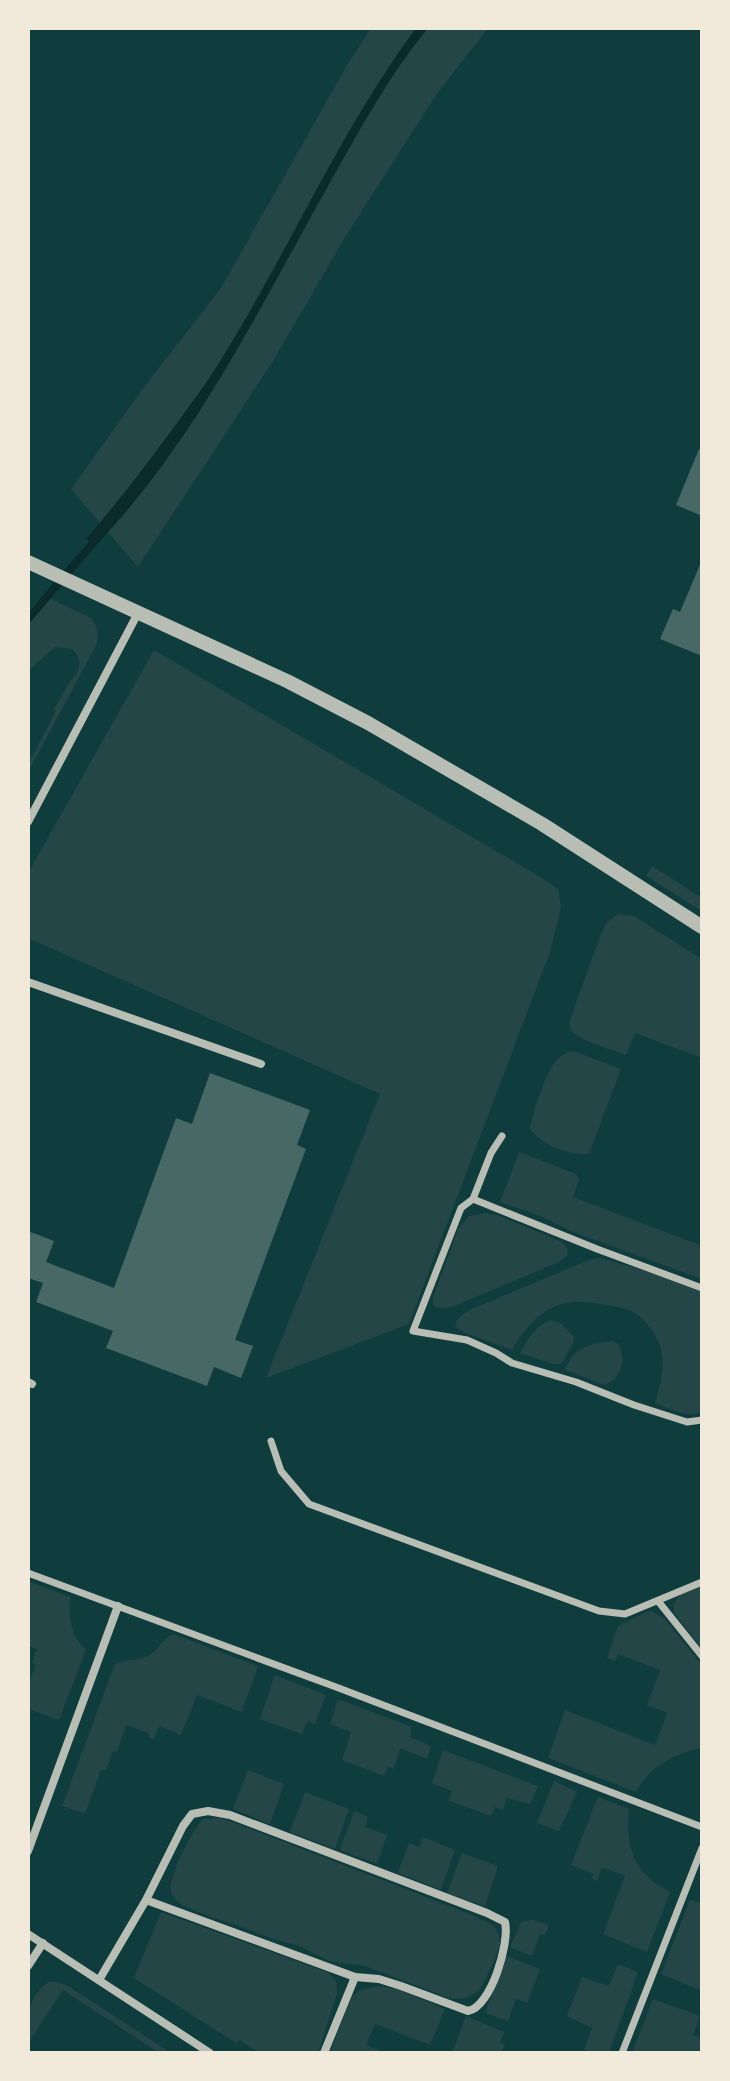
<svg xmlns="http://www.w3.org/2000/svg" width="730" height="2081" font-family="Poppins,sans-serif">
<rect width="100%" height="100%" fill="#0f3d3e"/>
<g fill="#244646">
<polygon points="371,28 488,28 436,95 344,239 273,361 138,567 71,489 144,387 221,288 346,67"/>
<path d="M49,598L91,618C97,626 99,634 97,644L28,772V759L32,757L56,711L54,709L70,681C81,672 83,659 72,649L55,647L28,671V623Z"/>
<polygon points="154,650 537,875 558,889 561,907 550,952 409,1324 266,1378 380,1094 28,938 28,873"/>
<polygon points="652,866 702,898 702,911 646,876"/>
<path d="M618,914L634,916L702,959V1058L635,1033L626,1055C614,1050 574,1040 570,1028C569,1022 570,1019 572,1014L601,934L606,923Z"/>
<path d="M573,1051L621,1069L589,1154C567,1155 544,1146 530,1129C532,1114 546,1072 556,1061C561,1055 566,1053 573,1051Z"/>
<polygon points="519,1152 576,1174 579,1179 573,1197 702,1246 702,1279 573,1232 540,1216 500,1202"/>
<path d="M486,1213L497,1215L562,1242C571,1250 569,1257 559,1262L454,1306C446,1309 441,1310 433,1305V1298L458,1229L469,1216Z"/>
<path d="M600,1258L646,1271L702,1292V1412C686,1418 670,1409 655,1403C664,1375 669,1346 646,1323C643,1320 641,1317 637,1314C628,1308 613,1306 602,1304C587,1302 568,1300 554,1307C534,1316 523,1332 512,1350L465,1333L455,1326C457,1316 465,1313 474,1308L589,1260Z"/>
<path d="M551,1320L562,1324L574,1337L573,1344L561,1364H552L520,1353C527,1340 536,1325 551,1320Z"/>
<path d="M612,1341L619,1344C626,1360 622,1378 605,1385L565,1370C573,1347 590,1343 612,1341Z"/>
<path d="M28,1581L70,1597C69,1617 70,1636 86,1650L59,1720L28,1709V1685L36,1665L32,1662L37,1650L28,1645Z"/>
<polygon points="702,1586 702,1649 675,1614 673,1605 680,1595"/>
<path d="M651,1611L664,1618L702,1665V1748C675,1753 648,1767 636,1792L548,1758L565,1710L655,1745L667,1713L647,1705L660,1670L618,1654L615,1661L607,1658L618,1626L644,1613Z"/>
<path d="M173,1634L258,1666L242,1712L197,1695L181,1735L159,1726L154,1739L148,1737L149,1733L126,1725L117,1752L113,1751L106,1770H101L85,1814L62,1806L115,1664C126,1659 137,1661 148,1656C159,1650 163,1638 173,1634Z"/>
<polygon points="275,1675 326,1695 315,1724 307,1721 302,1734 260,1719"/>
<polygon points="338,1699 412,1727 410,1737 431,1746 427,1759 400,1748 394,1769 388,1766 384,1776 342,1760 351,1732 330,1724"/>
<polygon points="443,1750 538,1786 530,1804 507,1798 503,1810 495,1807 491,1816 449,1801 452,1791 432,1783"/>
<polygon points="248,1770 284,1784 270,1824 233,1809"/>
<polygon points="554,1781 577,1792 559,1831 537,1823"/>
<polygon points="305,1792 349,1809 335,1849 290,1832"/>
<path d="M598,1797L629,1809C625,1847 634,1874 670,1892L647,1952L603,1934L625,1876L602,1867L597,1881L592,1879L593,1874L571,1865Z"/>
<polygon points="354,1811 368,1817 365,1827 387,1835 377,1864 340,1850"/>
<path d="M219,1818L238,1824L475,1916L494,1926L499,1934L500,1943L496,1956L483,1985L476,1993L464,1999L449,1998L365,1966L329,1961L300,1946L274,1939L195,1911C185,1906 173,1902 171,1891C168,1877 193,1829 203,1819Z"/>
<polygon points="423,1837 455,1850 441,1890 398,1873 409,1843 419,1847"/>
<polygon points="462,1853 498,1866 485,1906 447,1893"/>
<polygon points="690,1900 702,1903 702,1991 661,1974"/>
<polygon points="161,1912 329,1973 336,1981 337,1993 318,2053 259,2053 240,2040 236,2043 134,1978"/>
<polygon points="533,1920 549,1925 545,1935 540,1934 532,1956 510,1947 521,1922"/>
<polygon points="507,1956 540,1969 527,2003 516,1999 508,2021 485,2013"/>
<polygon points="618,1964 638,1972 609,2053 595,2053 584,2050 592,2028 567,2016 582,1977 609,1986"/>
<path d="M49,1982H57L68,1986L171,2053H159L63,1990L28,2043C28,2018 26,1997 49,1982Z"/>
<polygon points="378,1986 397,1989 445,2009 430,2045 375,2024 366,2045 380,2051 379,2053 330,2053 351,1998 360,1990"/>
<polygon points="653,1999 700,2016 693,2035 702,2039 699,2053 632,2053"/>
<polygon points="466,2016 504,2032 500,2042 505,2045 501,2053 452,2053"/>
</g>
<path fill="#0a2a2b" d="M416,28H428C390,74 362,126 333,177C262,303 198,438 97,544L86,539C119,501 150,460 180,419C191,403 204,387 215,369C286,258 337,135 416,28Z"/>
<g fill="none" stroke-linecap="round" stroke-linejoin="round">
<polyline stroke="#0a2a2b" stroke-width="8" points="28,619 98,537"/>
</g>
<g fill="#486865">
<polygon points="699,449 702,451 702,516 676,505"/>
<polygon points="702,560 702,656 660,639 673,609 680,612"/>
<polygon points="210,1073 310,1110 297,1145 306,1149 235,1340 253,1346 241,1378 214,1367 207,1386 106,1348 113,1331 36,1302 43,1283 28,1278 28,1231 54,1241 46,1262 114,1288 176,1118 192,1124"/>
</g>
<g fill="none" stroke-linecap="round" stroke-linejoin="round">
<g stroke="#b8beb3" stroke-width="7">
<polyline points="502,1136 491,1153 473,1199 597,1249 702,1288"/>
<polyline points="473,1199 461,1208 413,1331 467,1340 496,1353 512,1363 576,1382 634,1405 687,1422 702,1420"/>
<polyline points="271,1441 281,1471 309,1504 599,1611 625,1614 702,1582"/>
<polyline points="28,1573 336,1687 702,1827"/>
<polyline points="658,1601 702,1656"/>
<polyline points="622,2053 702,1848"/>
</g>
<g stroke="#b8beb3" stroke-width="8">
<polyline points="28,822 138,613"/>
<polyline points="28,982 261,1064"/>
<polyline points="28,1382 32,1384"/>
<polyline points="28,1851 118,1606"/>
<polyline points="28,1934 210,2053"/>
<polyline points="28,1966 43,1943"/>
<path d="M99,1980L146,1900L183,1826L192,1814L208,1811L230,1815L487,1913L505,1922C510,1943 491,2007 468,2011L401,1986L379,1979L355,1977L146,1900"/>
<polyline points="324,2053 355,1977"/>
</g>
<polyline stroke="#b8beb3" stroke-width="14" points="28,562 287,681 368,723 542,824 702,927"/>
</g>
<rect width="730" height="2081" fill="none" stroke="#f1e9da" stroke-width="60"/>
</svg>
